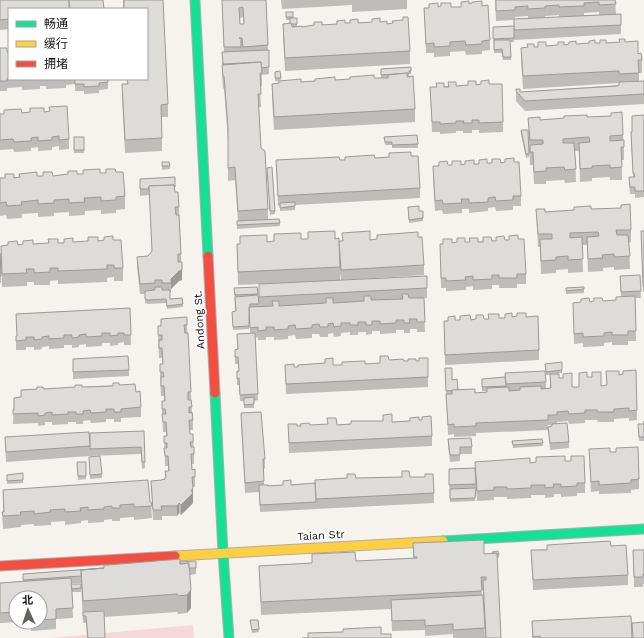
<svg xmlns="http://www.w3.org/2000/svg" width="644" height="638" font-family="'Work Sans','Noto Sans SC',sans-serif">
<rect width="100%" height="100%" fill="#f6f3ee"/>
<polygon fill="#f4d8da" points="193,625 194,638 50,638"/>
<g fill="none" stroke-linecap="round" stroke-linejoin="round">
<g stroke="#b0aeaa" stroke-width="11">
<g id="fast">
<polyline points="195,0 208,256"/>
<polyline points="215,393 223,553 229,638"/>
<polyline points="443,541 644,529"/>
</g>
</g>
<g stroke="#b0aeaa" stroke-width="11">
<polyline id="slow" points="175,556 443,541"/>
</g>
<g stroke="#b0aeaa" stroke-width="11">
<g id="jam">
<polyline points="208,256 215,393"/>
<polyline points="0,566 175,556"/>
</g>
</g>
<use href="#fast" stroke="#16e098" stroke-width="9"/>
<use href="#slow" stroke="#ffcf43" stroke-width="9"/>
<use href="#jam" stroke="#f24e42" stroke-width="9"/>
</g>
<g fill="#bebdba" fill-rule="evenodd">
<polygon points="0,0 9,9 9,29 0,30"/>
<polygon points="123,0 163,0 168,104 168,117 162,117 162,151 125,153 122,97 122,84 127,84 127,79 147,79 147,9 123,9"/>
<path d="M222,0H266L269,74L262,75V86H260L261,107H259L261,148L268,209V220L279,219L280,226L237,229V221H238L235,180L228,181V141L224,88L223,89L222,77V52H224ZM243,17L244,24H240V18Z"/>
<polygon points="281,0 407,0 407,9 352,12 352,5 282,9"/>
<path d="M495,0H615L616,14L621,25V34L514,40V20L496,21ZM599,12V15H584V13ZM559,15V17H545V16ZM528,16V18L515,19V17Z"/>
<polygon points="469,4 482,6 490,40 490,50 482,51 482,54 466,55 465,51 450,52 450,56 434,57 434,53 426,53 424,8 438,7 461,7"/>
<polygon points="286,12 293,12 293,18 297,18 297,26 302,27 314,25 314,22 322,25 337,24 337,21 345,23 380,22 387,24 410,51 410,64 285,71 283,37 283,24 290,23 290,20 286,20"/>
<polygon points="514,26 514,42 510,42 511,60 503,60 502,53 494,53 493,27"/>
<polygon points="558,42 564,45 625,42 638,54 642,60 642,73 639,73 639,81 644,81 644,104 525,111 516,101 516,89 520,92 619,85 619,83 523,89 521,60 521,48 558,45"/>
<polygon points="0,48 7,52 9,52 9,79 108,79 108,89 99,90 99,93 84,94 84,91 75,91 75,80 75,84 66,85 66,88 46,89 46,86 40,86 40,89 22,90 22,87 7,88 7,91 0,91"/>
<polygon points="411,67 411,74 409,74 409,76 415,109 415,122 274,130 272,97 272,84 279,83 279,81 275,81 275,72 281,78 281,81 301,82 381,78 381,69"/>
<polygon points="489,84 503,122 503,132 479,133 479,130 472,130 472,133 463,133 463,131 456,131 456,133 440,134 440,132 432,132 430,87"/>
<polygon points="44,112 69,139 69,149 59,150 59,146 52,147 52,150 38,151 38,147 31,148 31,151 14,152 13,149 0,150 0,114"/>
<polygon points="644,115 644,197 635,198 635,194 630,194 629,184 629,177 633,177 631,139 631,132 632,132 632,116"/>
<polygon points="587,117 623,135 624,147 624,160 622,160 622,180 610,180 610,177 592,178 592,181 580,182 579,151 575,151 576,182 565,183 564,180 546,181 546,184 534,184 533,165 530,165 528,118 540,120"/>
<polygon points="521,130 529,154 529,157 526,158 521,134"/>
<polygon points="417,135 418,148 392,148 392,145 385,145 384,137"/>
<rect x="74" y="137" width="10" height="16"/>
<polygon points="411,156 420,188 420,198 295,205 295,210 280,211 280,205 278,206 276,160 340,160"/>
<polygon points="479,160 487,163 501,163 521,196 521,206 513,206 513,210 496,211 495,207 488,208 488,211 469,213 469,209 462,209 462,213 443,214 442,210 435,211 433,176 433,166 479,164"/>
<polygon points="162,162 169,162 170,169 162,170"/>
<polygon points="267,168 275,211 275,214 270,215"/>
<polygon points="43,172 53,176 116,172 125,196 125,209 116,210 116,213 101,214 101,210 85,211 85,215 69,216 69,212 54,213 54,216 38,217 38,213 22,214 22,218 7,219 6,215 0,216 0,178 19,177 19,174 37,176 43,176"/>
<polygon points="175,177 175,192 179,207 182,280 179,281 171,289 171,292 170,293 170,299 182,298 183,307 167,309 166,303 148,304 145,303 145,294 140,294 137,267 137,257 148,256 152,251 149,195 140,196 140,179"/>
<polygon points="408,207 419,211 423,211 423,221 409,223"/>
<polygon points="536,209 545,212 591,209 631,230 631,242 629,243 630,269 614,270 614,267 603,268 603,271 588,272 587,245 582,245 583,272 568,273 568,269 556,270 556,273 541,274 540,247 538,247"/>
<polygon points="641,231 644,231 644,292 643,292"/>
<polygon points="308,232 335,239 339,242 342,241 342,233 370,240 418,237 424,265 424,275 341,280 340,272 340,280 427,288 427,298 424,298 425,332 417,332 417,329 410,329 410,333 404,333 404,330 396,330 396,333 380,334 380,331 372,331 372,334 366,335 366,332 358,332 358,335 350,335 350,332 341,333 341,336 334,337 333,333 328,334 328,337 320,337 319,334 312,334 312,338 296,339 295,335 288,336 288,339 274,340 274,337 266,337 266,340 258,340 258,337 255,338 258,400 254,401 254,408 244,408 244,401 240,401 239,385 237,385 237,371 239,371 238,364 235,364 235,350 237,349 237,334 250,333 249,314 249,329 233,330 232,312 235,311 234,288 257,287 259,306 259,284 238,285 237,244 240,244 240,236 267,242 274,241 274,234 301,239 308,239"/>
<polygon points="518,239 526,274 526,284 517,284 517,288 499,288 499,285 492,285 492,289 473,290 473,286 466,287 466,290 446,291 446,288 441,288 440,244"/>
<polygon points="113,240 123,268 123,281 114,281 114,277 107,278 107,282 58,284 58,280 50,281 50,285 34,285 34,282 27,282 27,286 2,287 1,246"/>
<polygon points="0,253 1,276 1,283 0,283"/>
<polygon points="640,275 641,298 635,298 636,341 628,341 628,345 612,345 612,342 604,343 604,346 583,347 583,343 574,344 573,303 616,300 621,297 620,276"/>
<polygon points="584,287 584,293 566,294 566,288"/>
<polygon points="130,308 131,345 124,345 124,342 118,343 118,345 110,346 110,343 102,343 102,346 86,347 86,344 79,345 79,347 72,348 72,345 64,345 64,348 49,349 49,346 42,347 42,349 34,350 34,347 26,347 26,350 16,350 16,336 17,336 16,314"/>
<polygon points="512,317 526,317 539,350 539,360 445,365 444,321 505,318"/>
<polygon points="161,319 187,325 192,412 193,420 193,430 190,430 190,434 193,434 194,454 194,464 192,464 192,470 195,477 195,487 193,487 193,503 181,515 179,513 177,516 162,516 162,520 153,520 151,481 164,480 165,477 165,471 168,471 168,466 165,466 164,436 166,436 166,432 163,432 162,411 162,401 164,401 164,396 161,396 160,374 160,364 162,364 162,358 159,358 158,336 158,326 161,326"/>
<polygon points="380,356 389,360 404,361 416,361 428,377 428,387 286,394 285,365 294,367 380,363"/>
<polygon points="73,359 129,370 129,376 73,379"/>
<polygon points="545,364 562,370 562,373 555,374 559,378 572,387 579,387 579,373 587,377 601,386 607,385 606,371 619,375 637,410 637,420 629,421 629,418 614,419 614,422 598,422 597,420 585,420 585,423 569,424 568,421 557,422 557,424 569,442 569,448 550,450 548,427 552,426 552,425 548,425 548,430 476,433 476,436 454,437 454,434 448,435 446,394 451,394 446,394 445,368 458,390 475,393 487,392 487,391 482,391 482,379 505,377 506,387 505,373 546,382 546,389 550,388 550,375 546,375"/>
<polygon points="119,385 136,392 141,407 141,417 121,418 121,422 114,422 114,419 106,419 106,422 91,423 90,420 83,421 83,424 76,424 76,422 68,422 68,424 52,425 52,422 45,422 45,425 38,426 38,423 13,424 14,398 21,397 21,390"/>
<polygon points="241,413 265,459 265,468 264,469 264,485 268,486 315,483 356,478 410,477 434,493 434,503 316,509 316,504 316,509 260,512 259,492 245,493 241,423"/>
<polygon points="383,415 392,422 419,420 432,436 432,446 289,453 288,424 297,426 337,425 383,421"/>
<polygon points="644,421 644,441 639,441 638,424 644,424"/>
<polygon points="144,431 145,468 142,469 141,454 90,456 90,451 90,456 6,462 5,437 90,441"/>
<polygon points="448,439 472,447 472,454 460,454 460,461 450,462 448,446"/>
<polygon points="542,439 543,446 513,448 512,441"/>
<polygon points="589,449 610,452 639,479 639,489 631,490 631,493 599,494 599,491 591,492"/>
<polygon points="89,457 102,474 102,478 90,479"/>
<polygon points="565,461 585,483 585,493 577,493 577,496 561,497 561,494 554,494 554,497 545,498 545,495 531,495 531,498 507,499 507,497 494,497 494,500 477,501 476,489 475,501 450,502 449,476 475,468 530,463"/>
<polygon points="77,462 86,462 86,479 78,480"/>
<polygon points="23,473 23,483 7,484 7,475"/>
<polygon points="3,490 151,502 152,518 134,520 134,517 120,518 120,521 112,521 112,519 104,520 104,522 88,523 88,520 81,521 81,523 65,525 65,521 51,522 51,525 34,526 34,524 21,525 21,527 3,529 2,512 3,512"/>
<polygon points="413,543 484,554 493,553 498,551 499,558 497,558 501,638 485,638 483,590 481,590 482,595 485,628 485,638 453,638 453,634 425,636 425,630 392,631 391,609 261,615 259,566 312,563 312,554 356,561 413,558"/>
<polygon points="611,546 628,575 628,585 533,590 531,550"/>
<polygon points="633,550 644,550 644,584 643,584 643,587 634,587"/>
<polygon points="180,562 196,568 196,574 190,575 191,608 187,613 178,614 177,612 104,617 105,638 87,638 86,623 83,623 81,583 71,583 71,588 81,584 81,592 72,592 73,618 56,619 56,629 31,631 31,622 40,622 40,598 16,598 16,622 21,622 0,623 0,583 23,581 23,574"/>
<polygon points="250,620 259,629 259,632 252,633"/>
<polygon points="532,621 632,638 532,638"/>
</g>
<g fill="#9b9a97">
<polygon points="182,270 182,280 179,281 171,289 171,279 179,271"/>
<polygon points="193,488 193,503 181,515 181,505"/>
<polygon points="179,503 179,513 177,516 177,506"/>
<polygon points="191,590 191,608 187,613 187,595"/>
</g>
<g fill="#dddcd8" stroke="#9b9a97" fill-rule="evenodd">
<polygon points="0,0 69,0 69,9 9,9 9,19 0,20"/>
<polygon points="69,0 103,0 104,9 70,9"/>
<polygon points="124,0 163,0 168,104 161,105 162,138 125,140 122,84 128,84 127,79 147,79 147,9 124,9"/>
<path d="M222,0H266L268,45L243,47L242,38H239L241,39V47H224ZM243,7L244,24H240L239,8Z"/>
<polygon points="496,0 615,0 616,4 599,5 599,2 584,3 584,6 559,7 559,5 545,6 545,8 528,9 528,6 515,7 515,10 496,11"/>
<polygon points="469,1 469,4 472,3 472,2 482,1 482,6 488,5 490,40 482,41 482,44 466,45 465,41 450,42 450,46 434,47 434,43 426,44 424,8 429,8 429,4 438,3 438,7 441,6 441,3 451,3 451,7 461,7 461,2"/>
<rect x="286" y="12" width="7" height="5"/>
<polygon points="621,14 621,25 514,30 514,19"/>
<polygon points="403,17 408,17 410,51 285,58 283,24 291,23 292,27 302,26 302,27 314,25 314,22 322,22 322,25 337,24 337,21 345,20 345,23 350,23 350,20 358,19 358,23 372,22 372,19 380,18 380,22 387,21 387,24 393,23 392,21 403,20"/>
<polygon points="290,18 297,18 297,24 292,24 291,23 290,23"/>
<polygon points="514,26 514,38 493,39 493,27"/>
<polygon points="619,39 625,39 625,42 638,41 638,54 641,53 642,60 638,60 639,73 619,74 619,71 523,76 521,48 528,47 527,44 534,44 534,47 538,47 538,42 546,42 546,46 558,45 558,42 564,42 564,45 569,44 569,42 576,41 576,44 589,43 589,41 595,40 595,43 600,43 600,40 606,40 606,43 620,42"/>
<polygon points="494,40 510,40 511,57 503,57 502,49 494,50"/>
<polygon points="0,48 7,48 7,52 9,52 9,78 7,78 7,81 0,81"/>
<polygon points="269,50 269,67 261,68 261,62 223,64 222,52"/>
<polygon points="261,62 262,73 260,73 261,94 258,94 261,148 265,151 268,209 238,211 235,167 228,168 228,128 224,76 223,76 222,65"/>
<polygon points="411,67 411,71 409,71 409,73 381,75 381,69"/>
<polygon points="280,71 281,78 275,78 275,72"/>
<polygon points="407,73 407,77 413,76 415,109 274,117 272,84 279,83 279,81 301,79 301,82 315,81 315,79 335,77 335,80 350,79 350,77 374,75 374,78 388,78 388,75"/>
<polygon points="22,79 37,79 22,80"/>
<polygon points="75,79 108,79 108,82 99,83 99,86 84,87 84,84 75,84"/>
<polygon points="489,80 489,84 502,84 503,122 479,123 479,120 472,120 472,123 463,123 464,121 456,121 456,123 440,124 440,122 432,122 430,87 437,87 436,83 444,83 444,87 449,87 448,82 456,82 456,86 468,85 468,81 476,81 476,85 481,84 481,81"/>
<polygon points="644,81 644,94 525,101 516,91 516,89 520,89 520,92 617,86 619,85 619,82"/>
<polygon points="67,106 69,139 59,140 59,136 52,137 52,140 38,141 38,137 31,138 31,141 14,142 13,139 0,140 0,114 4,114 4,110 21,109 22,113 30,112 30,108 44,108 44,112 50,111 49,107"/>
<polygon points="622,112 623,135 610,136 610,141 624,140 624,147 621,147 622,167 610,168 610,165 592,166 592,168 580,169 579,143 590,142 589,137 563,139 563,143 574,143 576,169 565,170 564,167 546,168 546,171 534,172 533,152 530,152 530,145 543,144 543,140 530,140 528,118 540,117 540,120 564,118 564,116 587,115 587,117 611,116 611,113"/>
<polygon points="644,115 644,191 635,191 635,187 630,187 629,177 635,177 634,173 633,173 631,132 632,132 632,116"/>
<polygon points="521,130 528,130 529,154 526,154"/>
<polygon points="417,135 418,144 392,145 392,142 385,142 384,137"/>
<rect x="74" y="137" width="10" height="13"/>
<polygon points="411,152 411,156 418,156 420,188 278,196 276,160 339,157 340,160 345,160 345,157 374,155 375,158 389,157 389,153"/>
<polygon points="514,158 514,162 519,162 521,196 513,196 513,200 496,201 495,197 488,198 488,202 469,203 469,199 461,199 462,203 443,204 442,200 435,201 433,166 439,166 439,162 447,161 448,165 452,165 452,161 461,161 461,165 465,164 465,161 474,160 474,164 479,164 479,160 487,159 487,163 492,163 492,159 500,159 501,163 505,162 505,159"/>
<polygon points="162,162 169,162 170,166 162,166"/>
<polygon points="272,167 275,211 270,211 267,168"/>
<polygon points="100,169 100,173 106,173 106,169 115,169 116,172 123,172 125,196 116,197 116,200 101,201 101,197 84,198 85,202 69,203 69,199 54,200 54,203 38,204 38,200 21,202 22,205 7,206 6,202 0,203 0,178 5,178 5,174 14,174 14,178 20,177 19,174 37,172 37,176 43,176 43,172 52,172 53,176 68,174 68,171 77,171 77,174 83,174 83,170"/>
<polygon points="175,177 175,187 174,185 149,186 149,189 140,189 140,179"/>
<polygon points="174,185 175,192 178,192 179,207 175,207 176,215 179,215 181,254 178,254 178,262 182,262 182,270 179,271 171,279 171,283 162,283 162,280 155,280 155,283 140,284 137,257 148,256 152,251 149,186"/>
<polygon points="295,202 295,206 280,208 280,203"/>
<polygon points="630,204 631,230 616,230 617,235 628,235 630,256 614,257 614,254 602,255 603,258 588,259 587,237 599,236 598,232 570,233 570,238 582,237 583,259 568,260 568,256 556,257 556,260 541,261 540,239 552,239 552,234 538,234 536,209 545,209 545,212 574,210 574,207 591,206 591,209 621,208 621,205"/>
<polygon points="419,206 419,211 423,211 423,218 409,220 408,207"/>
<polygon points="279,219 280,223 237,225 237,221"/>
<polygon points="335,231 335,239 339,238 340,267 238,272 237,244 240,244 240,236 267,235 267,242 274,241 274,234 301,233 301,239 308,239 308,232"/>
<polygon points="370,231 370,240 377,239 377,235 418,232 418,237 422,237 424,265 341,270 339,241 343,241 342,233"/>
<polygon points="641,231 644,231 644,286 643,286"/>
<polygon points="518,235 518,239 524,239 526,274 517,274 517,278 499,278 499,275 492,275 492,279 473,280 473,276 465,277 466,280 446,281 446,278 441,278 440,244 443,244 443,239 452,239 452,243 457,242 457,238 465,238 465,242 470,242 469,238 478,238 478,242 483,242 483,237 491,237 492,241 496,241 496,237 504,236 505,240 509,240 509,236"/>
<polygon points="113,236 113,240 121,240 123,268 114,268 114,265 107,265 107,269 58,271 58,268 50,268 50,272 34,273 34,269 26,269 27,273 2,274 1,246 8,245 8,242 17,241 18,245 23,244 23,241 33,240 33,244 49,243 48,239 58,239 58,243 64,243 64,239 73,238 73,242 88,241 88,237 98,237 98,241 104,240 104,237"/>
<polygon points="0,253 1,276 0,276"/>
<polygon points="640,275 641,291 621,292 620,276"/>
<polygon points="427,276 427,288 259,297 259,284"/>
<polygon points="155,287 162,287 162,290 170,290 170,299 182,298 183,304 167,306 166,299 148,300 145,299 145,291 155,290"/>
<polygon points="257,287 258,294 235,295 234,288"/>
<polygon points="584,287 584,289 566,291 566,288"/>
<polygon points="402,294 408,294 409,298 424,298 425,322 417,322 417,319 409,319 410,323 404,323 404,320 396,320 396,323 380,324 380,321 372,321 372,325 366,325 366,322 358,322 358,325 350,325 350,323 341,323 341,326 334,327 333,323 328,324 328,327 320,327 319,324 312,325 312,328 296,329 295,325 288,326 288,329 274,330 274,327 266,327 266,330 258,331 258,327 250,328 249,307 273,306 272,301 279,301 279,306 326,303 326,298 333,298 333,303 364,301 364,296 371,296 371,300 403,299"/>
<polygon points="258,295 259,304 250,304 250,307 249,307 249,326 233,327 232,312 236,311 235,297"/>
<polygon points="635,296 636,331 628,331 628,335 612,335 612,332 604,333 604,336 583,337 583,333 574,334 573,303 581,302 581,299 589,298 590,302 594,301 594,298 602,298 603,301 616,300 616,297"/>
<polygon points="130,308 131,335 124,335 124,333 118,333 118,335 110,336 110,333 102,333 102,336 86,337 86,334 79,335 79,337 72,338 72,335 64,335 64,338 49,339 49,336 42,337 42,339 34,340 34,337 26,337 26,340 16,341 16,336 17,336 16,314"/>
<polygon points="512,313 512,317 517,316 517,313 526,313 526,317 538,316 539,350 445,355 444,321 448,321 448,317 455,316 455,320 460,320 460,316 470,315 471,320 476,319 476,315 483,315 484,319 489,319 488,314 499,314 499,318 505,318 505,314"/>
<polygon points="187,317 187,325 184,325 185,333 188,333 191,392 188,392 188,400 191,400 192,407 189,407 189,413 192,412 193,420 189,420 190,434 193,434 193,442 190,442 191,447 194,447 194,454 191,454 192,470 195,469 195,477 192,477 193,488 191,491 193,493 181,505 179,503 177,506 161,506 162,510 153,510 151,481 162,480 163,479 164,480 166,476 165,471 169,471 168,456 165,456 164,448 167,448 167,443 164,443 164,436 167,436 166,422 163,422 162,414 166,414 165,409 162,409 162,401 165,401 164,386 161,386 161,377 164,377 163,372 160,372 160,364 163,364 162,348 159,348 159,340 162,340 162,335 158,335 158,326 161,326 161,319"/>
<polygon points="255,333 258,394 240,395 239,378 237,379 237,371 239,371 238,357 235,357 235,350 238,349 237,334"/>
<polygon points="128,356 129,370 73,372 73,359"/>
<polygon points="380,356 388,356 389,360 403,359 404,361 408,361 408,359 416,359 416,361 419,361 419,358 428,358 428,377 286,384 285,365 294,364 294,367 298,367 298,365 325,363 325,359 333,358 333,365 342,365 342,362 365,361 365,364 380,363"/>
<polygon points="562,362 562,370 546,372 545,364"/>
<polygon points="445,368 452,368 452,380 457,379 458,390 446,391"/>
<polygon points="636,370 637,410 629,411 629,408 614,409 614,412 598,412 597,410 585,410 585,413 569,414 568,411 557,412 557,415 548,415 548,420 476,423 476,426 454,427 454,424 448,425 446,394 452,394 452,390 475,389 475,393 487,392 487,388 509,387 509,391 520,390 520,387 541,386 541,389 551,388 550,374 559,374 559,378 563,378 563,374 572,373 572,387 579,387 579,373 587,372 587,377 592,377 592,372 601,372 601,386 607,385 606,371 619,371 619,375 623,374 623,371"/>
<polygon points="545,371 546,382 506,384 505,373"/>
<polygon points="505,377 506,386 482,387 482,379"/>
<polygon points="113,383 119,383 119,385 135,384 136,392 140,391 141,407 121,409 121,412 114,412 114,409 106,409 106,412 91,413 90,410 83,411 83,414 76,414 76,412 68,412 68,414 52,415 52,412 45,413 45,415 38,416 38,413 13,414 13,410 14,410 14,398 21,397 21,390 37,389 37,387 43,387 44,389 75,387 75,385 82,385 82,387 113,386"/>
<polygon points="254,397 254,404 244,405 244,398"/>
<polygon points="261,412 265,459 263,459 264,481 245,483 241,413"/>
<polygon points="392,414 392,422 410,421 410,418 419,417 419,420 422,420 422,417 431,416 432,436 289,443 288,424 297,424 297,426 301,426 300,424 309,423 310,425 328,424 327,418 336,418 337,425 351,424 351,421 383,421 383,415"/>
<polygon points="644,421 644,437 639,437 638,424 644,424"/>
<polygon points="567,423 569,442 550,443 548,427 552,426 552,424"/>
<polygon points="144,431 145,462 142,462 141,447 90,449 90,433"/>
<polygon points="89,432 90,446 6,452 5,437"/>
<polygon points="471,438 472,447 460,447 460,455 450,455 448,439"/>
<polygon points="542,439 543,443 513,445 512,441"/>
<polygon points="638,447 639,479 631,480 631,483 599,485 599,481 591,482 589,449 610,448 610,452 616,452 616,448"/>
<polygon points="100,456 102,474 90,475 89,457"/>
<polygon points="565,456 565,461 571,461 571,456 584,456 585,483 577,483 577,486 561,487 561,484 553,484 554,487 545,488 545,485 531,485 531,488 507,489 507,487 494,487 494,490 477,491 475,462 530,458 530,463 536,462 536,457"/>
<polygon points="77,462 86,462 86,476 78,476"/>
<polygon points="475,468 476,484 449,485 449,469"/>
<polygon points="402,471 409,471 410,477 425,477 425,474 433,474 434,493 316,499 315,480 347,478 347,474 355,474 356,478 402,477"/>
<polygon points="23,473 23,480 7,481 7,475"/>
<polygon points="148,480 150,502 151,502 152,506 134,507 134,504 120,505 120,508 112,508 112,506 104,507 104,509 88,510 88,507 80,508 81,511 65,512 65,509 50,510 51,512 34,514 34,511 20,512 21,515 3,516 2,512 4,512 3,490"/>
<polygon points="291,480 291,485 315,483 316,502 260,505 259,485 268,485 268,486 283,485 283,481"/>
<polygon points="476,488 475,498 450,499 450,489"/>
<polygon points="484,540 484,554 497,553 501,638 486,638 483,580 486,580 486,577 481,577 482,591 261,602 259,566 312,563 312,554 355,552 356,561 417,558 417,557 414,557 413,543"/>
<polygon points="610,541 611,546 626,545 628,575 533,580 531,550 547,550 547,545"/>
<polygon points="633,550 644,550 644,574 643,574 643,577 634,577"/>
<polygon points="498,551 499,555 497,555 497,553 493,553 492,552"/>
<polygon points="180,559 180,564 189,563 191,590 187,595 178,596 177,594 83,601 81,570 104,568 104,565 108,565"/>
<polygon points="196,561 196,568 189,568 189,563 180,564 180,562"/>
<polygon points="104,568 81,570 81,576 23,580 23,574"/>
<polygon points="71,578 73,608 56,609 56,619 40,620 40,598 16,598 16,612 0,613 0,583"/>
<polygon points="71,584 81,584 81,588 72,589"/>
<polygon points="483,595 485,628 453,630 453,624 425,626 425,620 392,621 391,600"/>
<polygon points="104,611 105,638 88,638 86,616 83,616 83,612"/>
<polygon points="631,616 632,638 540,638 540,636 533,637 532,621"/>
<polygon points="250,620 258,620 259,629 252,630"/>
<polygon points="644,622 644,638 633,638 632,623"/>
<polygon points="381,627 381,634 391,634 391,638 302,638 308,638 308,633 343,632 343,629"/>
</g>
<g text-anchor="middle" stroke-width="3.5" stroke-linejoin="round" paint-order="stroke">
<g font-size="11" fill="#161411" stroke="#fff">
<text transform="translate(199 320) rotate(-93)" y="4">Andong St.</text>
<text transform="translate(321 535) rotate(-3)" y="4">Taian Str</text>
</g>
</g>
<rect x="8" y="8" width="140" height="72" fill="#ffffff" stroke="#a2a1a0"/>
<rect x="16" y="21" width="20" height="6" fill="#16e098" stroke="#a2a1a0"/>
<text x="44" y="28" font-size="12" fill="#161411">畅通</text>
<rect x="16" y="41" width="20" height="6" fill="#ffcf43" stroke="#a2a1a0"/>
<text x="44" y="48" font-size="12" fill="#161411">缓行</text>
<rect x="16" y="61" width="20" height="6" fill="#f24e42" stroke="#a2a1a0"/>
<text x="44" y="68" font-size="12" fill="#161411">拥堵</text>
<g transform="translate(28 610) rotate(357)"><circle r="19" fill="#ffffff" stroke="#a2a1a0"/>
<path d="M0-3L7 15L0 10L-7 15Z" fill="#64625e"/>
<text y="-6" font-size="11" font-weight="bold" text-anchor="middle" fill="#161411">北</text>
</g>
</svg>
